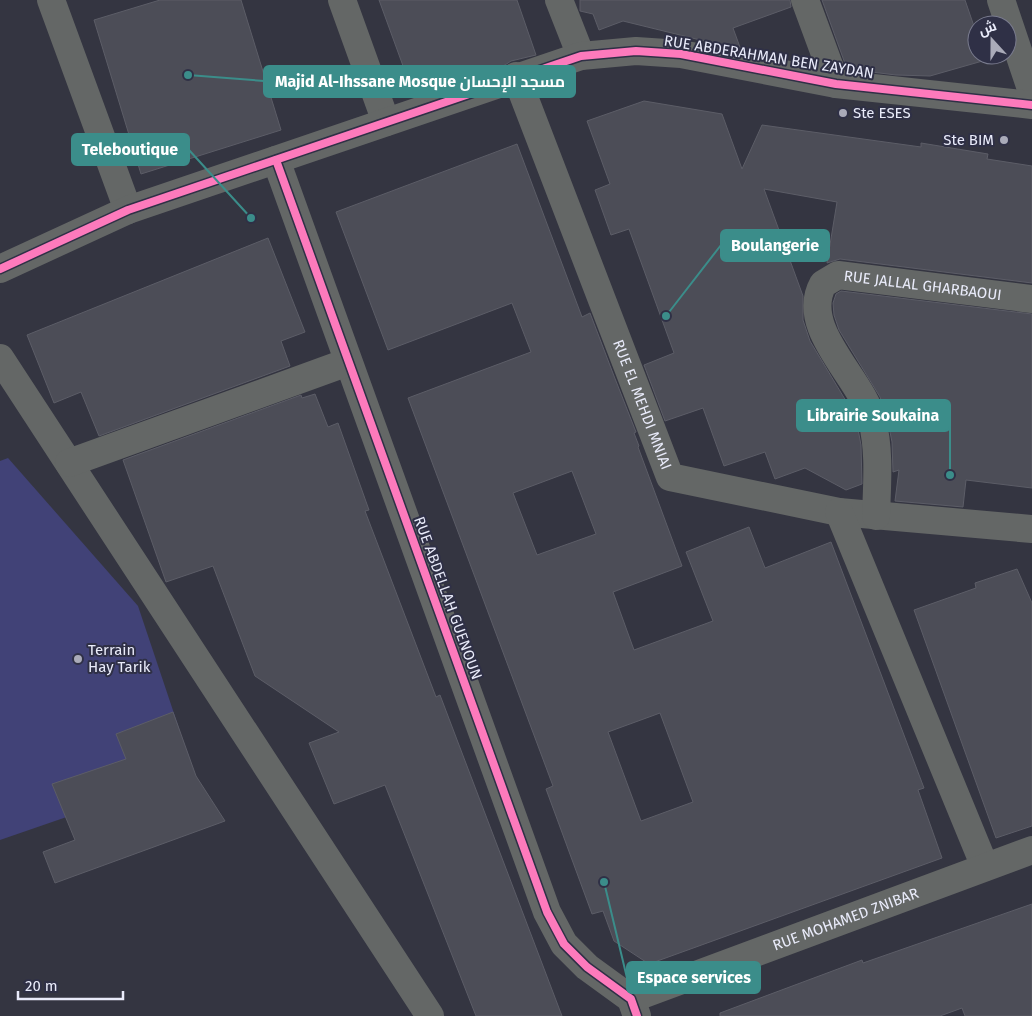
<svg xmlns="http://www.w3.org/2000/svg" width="1032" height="1016" font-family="'Fira Sans',Cairo,sans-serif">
<rect width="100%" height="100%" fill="#343541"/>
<polygon fill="#414277" points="8,458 138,606 194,773 0,840 0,461"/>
<g fill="#4c4d57" stroke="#5c5d67" fill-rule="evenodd">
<polygon points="160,0 241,0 281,130 141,174 94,20"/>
<polygon points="379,0 517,0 536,55 511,61 505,65 414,96"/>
<polygon points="580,0 790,0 791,7 733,28 741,50 623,21 599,30 593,14 580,11"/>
<polygon points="822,0 965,0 977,35 977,55 984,55 986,60 930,76 896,75 847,69"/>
<polygon points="644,101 722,114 742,169 762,125 921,147 921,143 988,154 987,159 1032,166 1032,283 840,259 827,263 837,202 764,189 803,296 803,320 810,341 852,411 857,424 861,445 862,484 846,490 805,468 775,479 765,452 724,466 703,408 665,421 644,365 674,353 629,229 611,235 595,190 610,184 587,121"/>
<path d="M517,144L582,317L590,313L614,376L636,432L634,433L639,446L638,447L682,566L613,592L634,650L713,621L686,552L749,527L765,568L831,542L924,788L918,790L942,858L649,964L614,941L603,911L592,914L546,789L553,786L408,398L531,352L512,303L388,350L336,212ZM572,471L596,534L537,555L513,493ZM660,713L693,802L641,821L608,732Z"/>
<polygon points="268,238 305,332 281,341 290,366 99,436 81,392 54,403 27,335"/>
<polygon points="841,291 1032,314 1032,488 966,480 963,507 895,501 899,470 893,472 892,442 887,417 880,397 839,330 834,315 833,303 836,294"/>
<polygon points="315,394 328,427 338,423 369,510 365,511 436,697 440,695 562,1016 476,1016 385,785 334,804 309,743 339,732 255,676 213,566 166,582 123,460 301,395 302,398"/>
<polygon points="1017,569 1032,603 1032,826 996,838 914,610 976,588 975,583"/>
<polygon points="173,712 196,776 225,821 55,883 43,852 75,840 52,784 126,759 116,734"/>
<polygon points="1032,904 1032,1016 965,1016 962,1008 940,1016 720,1016 720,1013 862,960 863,963"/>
</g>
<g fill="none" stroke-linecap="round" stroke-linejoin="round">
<g stroke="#646766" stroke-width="28">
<polyline points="51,0 128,210"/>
<polyline points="342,0 386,122"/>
<polyline points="559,0 581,56"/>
<polyline points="805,0 836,84"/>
<polyline points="1001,0 1032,92"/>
<path id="s1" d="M516,76L670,477L839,512L1032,529"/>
<polyline points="276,160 547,912 564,944 587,967 631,999 637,1016"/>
<polyline points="0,269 128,210 581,56 636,51 681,54 836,84 1032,105"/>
<polyline points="0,358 430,1016"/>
<polyline points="69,463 348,362"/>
<polyline points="839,512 985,867"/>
<path id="s2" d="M876,516C877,484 880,451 872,420C863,379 798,329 823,284L838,275L1032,299"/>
<path id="s3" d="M631,999L1032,850"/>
</g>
<g stroke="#2f3046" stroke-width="11">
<g id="cycleway">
<polyline points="276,160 547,912 564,944 587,967 631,999 637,1016"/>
<polyline points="0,269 128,210 581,56 636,51 681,54 836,84 1032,105"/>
</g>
</g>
<use href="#cycleway" stroke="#fd7abc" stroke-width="8"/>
</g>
<g fill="#aaabb9" stroke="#2f3046" stroke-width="2">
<circle cx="843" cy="113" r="5"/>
<circle cx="1004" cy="140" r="5"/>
<circle cx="78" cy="659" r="5"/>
</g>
<g text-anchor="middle" stroke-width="4" stroke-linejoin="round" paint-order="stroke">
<g font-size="15" fill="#e9ebfa" stroke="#2f3046">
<text transform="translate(769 57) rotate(9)" y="5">RUE ABDERAHMAN BEN ZAYDAN</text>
<text dy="5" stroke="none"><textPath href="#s2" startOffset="350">RUE JALLAL GHARBAOUI</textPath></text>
<text dy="5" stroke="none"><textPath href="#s1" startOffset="352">RUE EL MEHDI MNIAI</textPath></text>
<text transform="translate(448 598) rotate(70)" y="5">RUE ABDELLAH GUENOUN</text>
<text dy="5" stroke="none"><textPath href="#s3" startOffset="229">RUE MOHAMED ZNIBAR</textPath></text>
</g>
<g font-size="15" fill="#e9ebfa" stroke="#2f3046" text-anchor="start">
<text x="853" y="118">Ste ESES</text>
<text x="994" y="145" text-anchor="end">Ste BIM</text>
<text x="88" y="655">Terrain<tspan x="88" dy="17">Hay Tarik</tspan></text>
</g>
</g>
<path fill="none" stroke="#3b8d8a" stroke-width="2" d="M188 75L264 81M251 218L189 150M666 316L721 245M950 475L950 415M604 882L627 978"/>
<g fill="#3b8d8a" stroke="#2f3046" stroke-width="2">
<circle cx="188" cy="75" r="5"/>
<circle cx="251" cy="218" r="5"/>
<circle cx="666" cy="316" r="5"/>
<circle cx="950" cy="475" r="5"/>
<circle cx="604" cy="882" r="5"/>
</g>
<g fill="#3b8d8a" stroke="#3b8d8a" stroke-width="2">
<rect x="264" y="66" width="311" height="31" rx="5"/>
<rect x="72" y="134" width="117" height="31" rx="5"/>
<rect x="721" y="230" width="108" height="31" rx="5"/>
<rect x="797" y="400" width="153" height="31" rx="5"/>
<rect x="627" y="962" width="133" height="31" rx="5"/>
</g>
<g font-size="16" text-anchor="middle" font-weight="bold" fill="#fff">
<text x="420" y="87">Majid Al-Ihssane Mosque مسجد الإحسان</text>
<text x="130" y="155">Teleboutique</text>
<text x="775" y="251">Boulangerie</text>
<text x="873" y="421">Librairie Soukaina</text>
<text x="694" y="983">Espace services</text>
</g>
<g transform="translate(992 40) rotate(339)"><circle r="24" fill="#2f3046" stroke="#797b8e"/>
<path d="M0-4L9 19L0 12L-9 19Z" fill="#aaabb9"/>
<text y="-8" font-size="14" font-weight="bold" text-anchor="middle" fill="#e9ebfa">ش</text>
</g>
<path d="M18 991v8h105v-8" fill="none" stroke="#e9ebfa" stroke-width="2.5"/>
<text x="25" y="991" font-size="15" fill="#e9ebfa" stroke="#2f3046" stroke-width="4" paint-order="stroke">20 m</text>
</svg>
